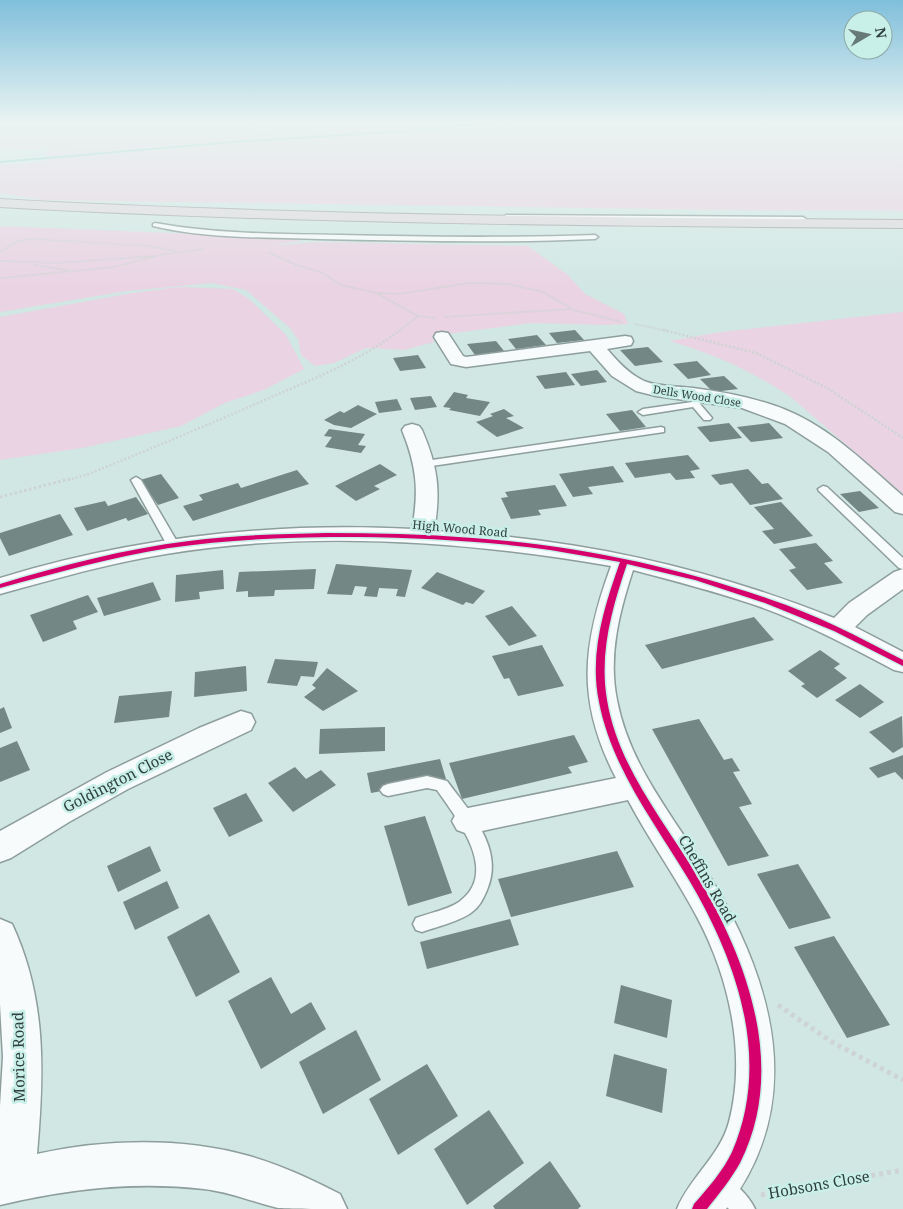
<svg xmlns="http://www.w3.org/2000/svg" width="903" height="1209" font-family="'Noto Serif',serif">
<rect width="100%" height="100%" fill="#d1e7e3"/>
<g fill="#ead3e3">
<polygon points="0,122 903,122 903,211 722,210 44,200 0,193 0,165 45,161 48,149 0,151"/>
<polygon points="0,226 295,238 301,241 267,246 319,242 528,246 568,275 585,294 624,314 628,324 606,325 532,323 432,336 434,342 404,350 366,348 334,363 315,366 301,355 298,339 289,327 246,290 212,283 127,291 0,312"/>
<polygon points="180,287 233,289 249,299 286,335 304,369 264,390 225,403 181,426 82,448 0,460 0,317 132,293"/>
<path d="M903,312V494L792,398C750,370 717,355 669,341L721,332Z"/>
</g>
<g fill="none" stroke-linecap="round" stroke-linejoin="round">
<polygon fill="#85d0c7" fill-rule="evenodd" points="488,122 499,122 422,131 233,143 0,163 0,161 233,141 422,129"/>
</g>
<g fill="#738784">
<polygon points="575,330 584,340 557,343 549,333"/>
<polygon points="537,335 546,345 516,349 508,339"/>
<polygon points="496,341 504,351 475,355 467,344"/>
<polygon points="648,347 663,362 635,366 620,350"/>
<polygon points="418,355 426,368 400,371 393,358"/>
<polygon points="697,361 711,375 688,379 673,364"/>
<polygon points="597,370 607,382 581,386 571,374"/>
<polygon points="566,372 575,385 545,389 536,376"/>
<polygon points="724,376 738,389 713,392 700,379"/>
<polygon points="454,392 468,395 466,398 490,402 480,416 449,410 451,408 443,407"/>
<polygon points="431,396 437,407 415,410 410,398"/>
<polygon points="397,399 402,410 379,413 375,402"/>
<polygon points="358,405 377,414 351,428 334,425 324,420 340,411 344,413"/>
<polygon points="504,409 514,416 506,418 524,428 497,437 476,422 493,416 490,414"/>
<polygon points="632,410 646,427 620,431 606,414"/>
<polygon points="729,423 742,438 710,442 697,427"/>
<polygon points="769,423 783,438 751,442 737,427"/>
<polygon points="329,429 365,434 358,445 366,446 361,453 325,447 332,437 324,436"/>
<polygon points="688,455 700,469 690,471 695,478 676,480 670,473 635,478 625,463"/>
<polygon points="380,464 397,475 374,486 380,489 356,501 335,486"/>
<polygon points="613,466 624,482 588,487 593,494 573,497 559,474"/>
<polygon points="748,469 762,484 768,483 783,499 750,505 732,483 720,485 711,475"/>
<polygon points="297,470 309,484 193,521 183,506 203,500 199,495 238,483 241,488"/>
<polygon points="161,474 179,498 158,505 140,480"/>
<polygon points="555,485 567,506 538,510 541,515 511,519 501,498 508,497 505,492"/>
<polygon points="860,491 869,499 879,508 859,512 840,494"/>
<polygon points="136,497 148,514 128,521 126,518 87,531 74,508 105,501 108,506"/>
<polygon points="781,502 813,536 774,544 762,531 774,529 754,507"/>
<polygon points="60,514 73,535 9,556 0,538 0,533"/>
<polygon points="816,543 833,561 824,563 843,583 807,590 789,570 796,568 779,549"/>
<polygon points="336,564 412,570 405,597 396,596 398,589 379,588 377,597 364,596 367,587 355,586 352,595 327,594"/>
<polygon points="316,569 314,589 275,590 274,596 248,597 248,591 236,592 239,572"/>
<polygon points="223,570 224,589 199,592 200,599 175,602 176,575"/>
<polygon points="437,572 460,581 485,591 473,604 466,602 463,605 421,588"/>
<polygon points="153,582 161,600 104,616 97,598"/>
<polygon points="88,595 98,612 73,621 77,629 43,642 30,615"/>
<polygon points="512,606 537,636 509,646 485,616"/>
<polygon points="754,617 774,640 662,669 645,645"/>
<polygon points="542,645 564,686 518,696 509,678 504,679 492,656"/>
<polygon points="820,650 840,664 834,668 847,678 817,698 801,686 805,684 788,671"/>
<polygon points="275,659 318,662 314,677 301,676 297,686 267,683"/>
<polygon points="246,666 247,691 194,697 195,672"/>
<polygon points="327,668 358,691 323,711 304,697 316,688 312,685"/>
<polygon points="860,684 884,702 860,718 835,700"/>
<polygon points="172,691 169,717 114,723 119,696"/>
<polygon points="4,707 12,728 0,733 0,709"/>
<polygon points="902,716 903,747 893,753 869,732"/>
<polygon points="699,719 724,760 732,758 740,771 733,772 752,804 739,807 769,856 728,866 652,729"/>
<polygon points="385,727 385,751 319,754 320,729"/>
<polygon points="574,735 588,762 568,767 572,773 462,799 449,763"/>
<polygon points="17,741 30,770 0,782 0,748"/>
<polygon points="903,755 903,780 895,772 878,778 869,768"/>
<polygon points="440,759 446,779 371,793 367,773"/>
<polygon points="295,767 306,779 321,770 336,785 293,812 268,783"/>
<polygon points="246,793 263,821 229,837 213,808"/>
<polygon points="425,816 452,893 408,906 384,826"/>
<polygon points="150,846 161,871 118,892 107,866"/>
<polygon points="617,851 634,887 511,917 498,879"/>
<polygon points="798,864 831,918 789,929 757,874"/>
<polygon points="167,881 179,908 135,930 123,902"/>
<polygon points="209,914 240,972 196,997 167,937"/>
<polygon points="510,919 519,945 427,969 420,942"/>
<polygon points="834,936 861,979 890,1025 847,1038 794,947"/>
<polygon points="271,977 291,1014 311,1002 326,1029 261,1069 228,1001"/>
<polygon points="621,985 672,1000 667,1038 614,1023"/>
<polygon points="356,1030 381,1080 323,1114 299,1062"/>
<polygon points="614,1054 667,1069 662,1113 606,1096"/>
<polygon points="427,1064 458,1116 398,1155 369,1099"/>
<polygon points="489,1110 524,1163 467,1205 434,1149"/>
<polygon points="550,1161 581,1206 578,1209 495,1209 493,1206"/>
</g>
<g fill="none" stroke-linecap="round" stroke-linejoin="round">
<g stroke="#8d9e9c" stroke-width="3">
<g id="service">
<polygon points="506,215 803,217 806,219 803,221 508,218 505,216"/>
<path d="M155,223C216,234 278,234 340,235C425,237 510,238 595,235L598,237L595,239C503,243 411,241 319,239C263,237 207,239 153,226V224Z"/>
<polygon points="703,392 708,395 700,404 712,418 710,420 704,420 693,407 643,415 638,412 643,409 692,402 700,393"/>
<polygon points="661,427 664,428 664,432 425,467 420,464 425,461"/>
<polygon points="136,477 141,480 179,545 177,547 169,547 167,545 131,480"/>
<polygon points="823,486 827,487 903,558 903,569 899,568 819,491 818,489"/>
<path d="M427,776L447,781C470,812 505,849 487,890C483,899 480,906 472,912C461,921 436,927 422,932L416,930L413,924L416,918C429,913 447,910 459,902C501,872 456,818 437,790L427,788L388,796L383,794L380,790L383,786L388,784Z"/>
<path d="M721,1175C734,1181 749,1196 755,1209H729L713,1194L710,1186L713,1178Z"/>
</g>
</g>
<g stroke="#8d9e9c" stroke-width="3">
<g id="minor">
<path d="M442,332L448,333L463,356L466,357L625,336L631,337L633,341L631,345L607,349C617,361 629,374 644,381C659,387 677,386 693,388C724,392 757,398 786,410C832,429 866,464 903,496V514L895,512L828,452L785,424L742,408L656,396L636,391L612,376L590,351L466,367L451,364L434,337L436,333Z"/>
<path d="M412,424L419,426L422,430C438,467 441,491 434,531C575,538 703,566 834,618L849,603L894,572L903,569V589L867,615L855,627L903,652V672L894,670C849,646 805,623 758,606C717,592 675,581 633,570C619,613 608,656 617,700C629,764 671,813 704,867C771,974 811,1099 726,1209H677C690,1177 720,1156 729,1122C747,1054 729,977 697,917C676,877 649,840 628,800L468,834L457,830L452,821L457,812L468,808L616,778C576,701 582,645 611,566C467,541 310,530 166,554C109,563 55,579 0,594V578C134,537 272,522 412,529C419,491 417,467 402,430L405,426Z"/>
<polygon points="241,711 251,714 255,722 251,730 128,789 69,822 11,858 0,862 0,831 107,772 199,728"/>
<path d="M0,919L12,924C47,999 44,1074 37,1154C104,1139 182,1137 249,1156C281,1165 310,1179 340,1194L347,1209C329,1209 293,1209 278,1208C253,1202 230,1192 204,1189C134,1181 68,1189 0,1205V1106L3,1057L0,1004Z"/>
</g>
</g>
<g stroke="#a2a3a7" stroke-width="2">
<path id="trunk" d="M0,199C301,216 602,217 903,220V228C602,226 301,224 0,207Z"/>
</g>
<polyline stroke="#ced4d3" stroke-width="1" stroke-dasharray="1 1" stroke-linecap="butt" points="0,158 425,122"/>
<g stroke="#ced4d3" stroke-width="2" stroke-dasharray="1 1" stroke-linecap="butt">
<polyline points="0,252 18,241 34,239 148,246 175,251"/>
<polyline points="268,252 296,265 321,272 341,285 376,293 398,294 470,283 508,284 543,292 574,310 622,322"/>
<polyline points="0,261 57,263 154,256"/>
<polyline points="34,265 67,270"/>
<polyline points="0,278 114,267 164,254 204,249"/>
<polyline points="378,294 418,316 436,318"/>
<polyline points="445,317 571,309"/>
<polyline points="635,324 668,331"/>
<polyline points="399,331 418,316"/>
</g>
<g stroke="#ced4d3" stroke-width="2.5" stroke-dasharray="2 2" stroke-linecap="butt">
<polyline points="663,330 756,353 827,388 903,438"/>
<path d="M68,480L86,475C150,449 213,423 276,395C318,377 363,359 400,330"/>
</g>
<polyline stroke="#ced4d3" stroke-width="3" stroke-dasharray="2.5 2.5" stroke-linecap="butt" points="0,497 73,478"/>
<g stroke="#ced4d3" stroke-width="5" stroke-dasharray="4 4" stroke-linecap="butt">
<polyline points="778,1005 832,1042 903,1080"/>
<polyline points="761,1195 903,1170"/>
</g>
<use href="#service" fill="#f8fbfb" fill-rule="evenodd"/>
<use href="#minor" fill="#f8fbfb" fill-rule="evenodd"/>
<use href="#trunk" fill="#dfdade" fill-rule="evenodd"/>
<g stroke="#c9efe9" stroke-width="3">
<path id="cycleway" d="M326,533C375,533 424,534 473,538C574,545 674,566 769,599C815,614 859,637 903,660V666L834,631L765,603L695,580L627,564C612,608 599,653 607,700C618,766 662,818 696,874C747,958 788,1068 740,1163C731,1179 719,1194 707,1209H692L694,1204C708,1188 723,1171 732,1152C772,1060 737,961 689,880C655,823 612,769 599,702C589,654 604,607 620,562C597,558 573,554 550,550C486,541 422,538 357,537C294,537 231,539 169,548C111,557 56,573 0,588V584C62,565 125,549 189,541C235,535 280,534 326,533Z"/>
</g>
<use href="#cycleway" fill="#d6006c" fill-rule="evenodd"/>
</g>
<linearGradient id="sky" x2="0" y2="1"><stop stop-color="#80bfdb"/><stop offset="0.42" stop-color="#eaf4f2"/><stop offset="1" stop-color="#eaf4f2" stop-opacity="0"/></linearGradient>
<rect width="903" height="291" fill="url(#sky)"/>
<g text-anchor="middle" stroke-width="5" stroke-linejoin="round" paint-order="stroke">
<g font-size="11" fill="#30403e" stroke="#c9efe9">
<text transform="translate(697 396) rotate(9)" y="4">Dells Wood Close</text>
</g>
<g font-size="12" fill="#30403e" stroke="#c9efe9">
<text transform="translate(460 529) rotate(5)" y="4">High Wood Road</text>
</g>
<g font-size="15" fill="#30403e" stroke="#c9efe9">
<text transform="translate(118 781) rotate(-27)" y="5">Goldington Close</text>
<text transform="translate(707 879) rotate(60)" y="5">Cheffins Road</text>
<text transform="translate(19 1057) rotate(-91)" y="5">Morice Road</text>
<text transform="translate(819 1185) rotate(-10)" y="5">Hobsons Close</text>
</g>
</g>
<g transform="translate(868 35) rotate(81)"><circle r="24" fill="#c9efe9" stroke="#8ca9a5"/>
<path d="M0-4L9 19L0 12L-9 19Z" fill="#687a78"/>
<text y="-8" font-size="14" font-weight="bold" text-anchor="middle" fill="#30403e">N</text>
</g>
</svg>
